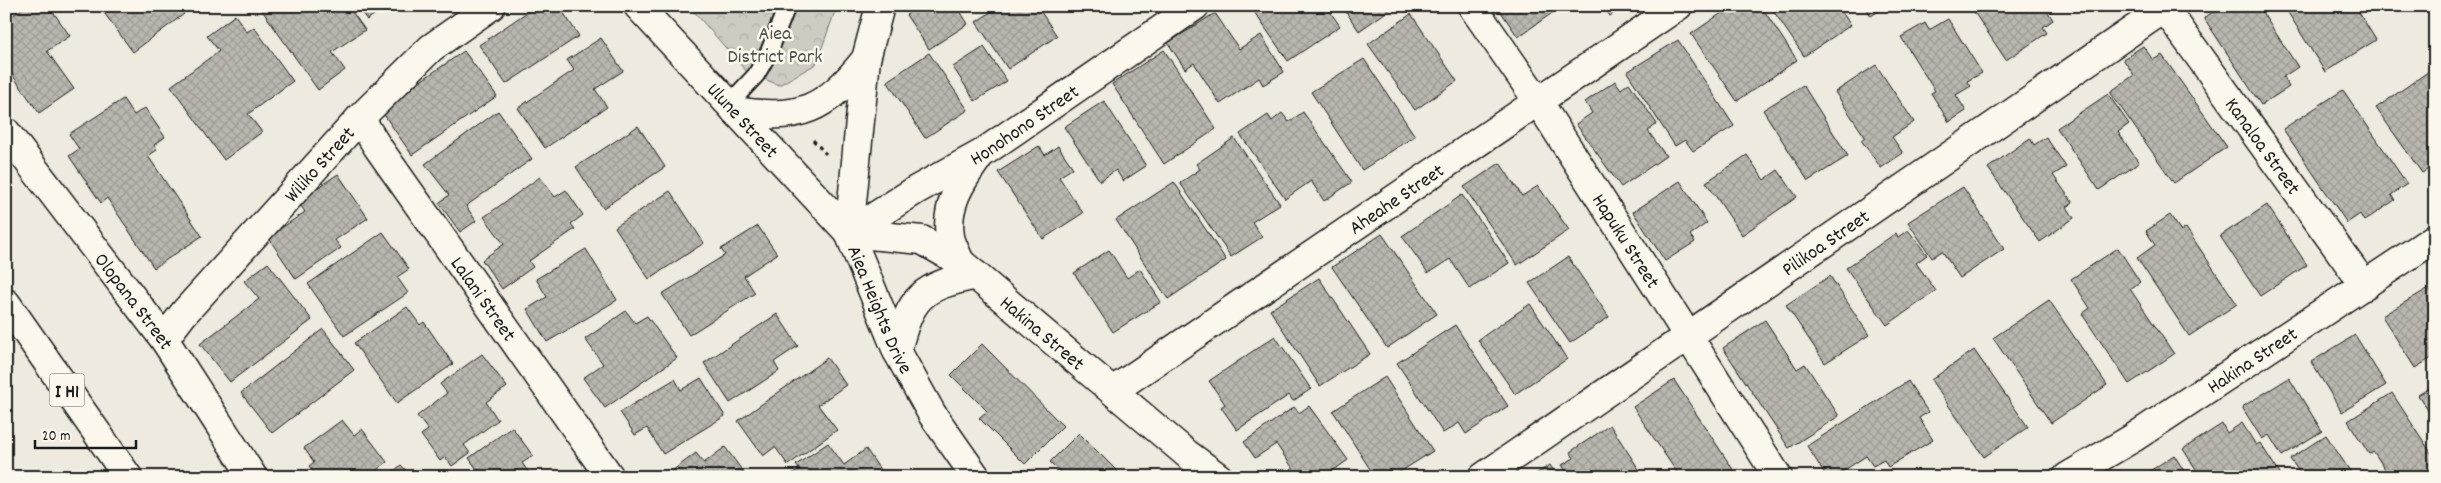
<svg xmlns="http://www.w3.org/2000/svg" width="2441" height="483" font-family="Dekko,sans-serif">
<defs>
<pattern id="forest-crowns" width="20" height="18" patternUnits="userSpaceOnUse" patternTransform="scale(1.25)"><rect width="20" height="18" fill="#ceccc2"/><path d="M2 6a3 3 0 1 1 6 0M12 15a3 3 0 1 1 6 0" fill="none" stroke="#b0afa6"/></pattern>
<pattern id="building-cross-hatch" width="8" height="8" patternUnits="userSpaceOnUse" patternTransform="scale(1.25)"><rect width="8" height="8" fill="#b9b6af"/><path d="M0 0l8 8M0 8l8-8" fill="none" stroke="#9e9c96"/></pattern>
</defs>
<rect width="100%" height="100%" fill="#eeeadf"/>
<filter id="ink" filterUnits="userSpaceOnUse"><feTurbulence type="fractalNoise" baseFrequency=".02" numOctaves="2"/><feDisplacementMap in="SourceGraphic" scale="10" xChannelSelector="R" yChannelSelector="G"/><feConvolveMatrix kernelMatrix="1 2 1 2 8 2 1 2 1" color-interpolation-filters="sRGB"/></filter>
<g filter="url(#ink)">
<polygon fill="url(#forest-crowns)" stroke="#75746f" points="689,6 837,6 816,64 779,85 747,72"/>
<g fill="url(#building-cross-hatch)" stroke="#1c1c1c">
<polygon points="26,6 49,6 70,36 47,51 74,89 39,113 6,66 6,20"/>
<polygon points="99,6 178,6 184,14 133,52"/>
<polygon points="259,6 348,6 365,30 332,52 345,70 318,90"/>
<polygon points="357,6 386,6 367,20"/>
<polygon points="536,6 559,6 579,36 506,84 479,45"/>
<polygon points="919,6 957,6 968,24 929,49 906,15"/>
<polygon points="991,6 1037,6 1057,36 1008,69 976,22 994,10"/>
<polygon points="1250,6 1326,6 1340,26 1288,61"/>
<polygon points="1342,6 1395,6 1359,31"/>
<polygon points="1497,6 1562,6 1518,37"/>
<polygon points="1603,6 1624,6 1610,16"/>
<polygon points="1732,6 1761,6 1797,60 1737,101 1691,34"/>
<polygon points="1770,6 1848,6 1841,11 1851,25 1804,56"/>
<polygon points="1865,6 1886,6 1871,16"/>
<polygon points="1970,6 2044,6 2053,20 2043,27 2047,33 2006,60"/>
<polygon points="2222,6 2258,6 2298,67 2283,77 2289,87 2261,105 2204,18"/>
<polygon points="2284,6 2355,6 2376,40 2325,72"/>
<polygon points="1215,13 1239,49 1261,35 1284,72 1263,85 1259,78 1220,104 1194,63 1185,69 1168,43"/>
<polygon points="1411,14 1457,81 1415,110 1368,44"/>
<polygon points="235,15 247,32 254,27 293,81 248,114 262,132 224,160 171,86 219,51 207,36"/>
<polygon points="1948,19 1982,73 1967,81 1971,86 1956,95 1966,111 1949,122 1931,93 1935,91 1901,37 1925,23 1929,30"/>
<polygon points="601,38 623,71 595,89 607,107 545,148 518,108 574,70 567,60"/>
<polygon points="1678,40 1734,126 1693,151 1685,140 1675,146 1627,72"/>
<polygon points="2143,46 2153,60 2162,55 2227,147 2174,183 2110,92 2134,75 2123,59"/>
<polygon points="984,47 1007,81 975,101 953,67"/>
<polygon points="1164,50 1216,129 1164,164 1112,84"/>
<polygon points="464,51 497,96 412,155 380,109"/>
<polygon points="929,53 968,110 925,138 887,81"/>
<polygon points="1364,59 1415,136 1362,170 1311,92"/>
<polygon points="1876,65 1914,122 1892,137 1903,153 1881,168 1861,140 1865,137 1835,92"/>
<polygon points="2435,67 2435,165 2422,173 2376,108"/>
<polygon points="1615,81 1621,89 1629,83 1657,124 1648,131 1666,156 1621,187 1576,124 1592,113 1585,102"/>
<polygon points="1803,85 1848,156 1808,181 1763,110"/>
<polygon points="2343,90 2407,184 2391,195 2395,200 2364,221 2360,214 2347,223 2283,129"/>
<polygon points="2108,94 2129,124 2118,132 2139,163 2099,190 2057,128"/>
<polygon points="123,99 134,115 145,108 165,137 154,145 157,150 148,156 202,236 154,268 107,198 101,203 69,156 79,149 69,134"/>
<polygon points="1104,101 1146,166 1123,181 1116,170 1100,181 1064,127"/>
<polygon points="498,111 532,159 466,206 476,221 460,232 439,203 449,195 425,164"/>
<polygon points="1303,112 1352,182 1324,201 1311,181 1285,199 1240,134 1268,115 1272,121 1282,113 1289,122"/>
<polygon points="638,126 665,167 603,208 576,167"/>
<polygon points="2046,137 2066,167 2053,175 2073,203 2067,207 2074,218 2040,242 1988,168 2030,138 2034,145"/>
<polygon points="1234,138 1280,204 1252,222 1262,237 1231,257 1180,183 1200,169 1196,164"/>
<polygon points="1039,146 1045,155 1058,146 1073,168 1059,177 1083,213 1043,239 998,172"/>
<polygon points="1747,155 1764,180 1778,170 1797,197 1742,235 1706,182"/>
<polygon points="1500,163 1522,196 1538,186 1569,230 1517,265 1464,187"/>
<polygon points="338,174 368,218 335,240 341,248 296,279 268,237 305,212 298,201"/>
<polygon points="540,177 555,197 566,190 583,215 571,224 575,229 529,261 533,267 502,289 482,260 504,244 484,217"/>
<polygon points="1680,181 1707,223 1690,235 1695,242 1665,261 1633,212"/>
<polygon points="1174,182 1226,260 1168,299 1116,220"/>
<polygon points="1963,187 2004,249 1960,278 1942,251 1932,258 1908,222"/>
<polygon points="670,191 704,243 649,279 615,227"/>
<polygon points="1462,195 1509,263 1470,289 1450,259 1428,273 1402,236"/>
<polygon points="2267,205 2307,265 2260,296 2220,236"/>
<polygon points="2170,215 2181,231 2186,228 2237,304 2189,336 2137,258 2155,245 2146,231"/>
<polygon points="758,226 777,254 744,276 755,293 689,335 662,294 725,255 721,249"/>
<polygon points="1908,230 1927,255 1916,263 1936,291 1887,325 1846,268 1896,233 1898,237"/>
<polygon points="383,232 409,269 397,277 408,293 344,336 308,284"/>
<polygon points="1382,234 1437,314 1387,348 1332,267"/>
<polygon points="2118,248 2140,282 2130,289 2174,354 2129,384 2082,314 2090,308 2071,279"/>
<polygon points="586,249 617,300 547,342 527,309 547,297 536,279"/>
<polygon points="1109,250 1127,278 1140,269 1161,302 1113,332 1074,273"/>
<polygon points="1568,257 1609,317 1570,343 1529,283"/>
<polygon points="268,263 312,320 230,382 200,344 259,299 244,281"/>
<polygon points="1830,276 1869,335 1825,363 1786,305"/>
<polygon points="1319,278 1370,354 1320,386 1270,310"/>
<polygon points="2429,288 2435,297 2435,356 2415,368 2382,316"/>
<polygon points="2049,300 2107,385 2051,423 1993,338"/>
<polygon points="1530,304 1567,359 1515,394 1478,340"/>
<polygon points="407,307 420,325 424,322 453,364 397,403 354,343"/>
<polygon points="626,311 635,323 647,316 677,358 605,408 583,378 603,364 585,339"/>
<polygon points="777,314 798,346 774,362 779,371 730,403 704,363"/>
<polygon points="1765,320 1797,369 1805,364 1839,416 1789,448 1723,348"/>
<polygon points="1455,325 1508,406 1466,434 1459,423 1443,433 1397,363"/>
<polygon points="323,329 354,370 272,433 241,393"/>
<polygon points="2355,335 2386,385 2342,412 2311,362"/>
<polygon points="1275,336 1311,389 1293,401 1289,395 1237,430 1221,407 1225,404 1209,381"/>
<polygon points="982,344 1063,426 1025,464 979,418 987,411 951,375"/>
<polygon points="1974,350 2028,427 1984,457 1931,380"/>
<polygon points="482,354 507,387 486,402 498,420 464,445 470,453 452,466 445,457 440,461 421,435 428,430 417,416 447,393 440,384"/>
<polygon points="827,358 846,385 818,405 837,430 788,465 775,447 763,456 738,421"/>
<polygon points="1385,377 1433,451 1392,477 1375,477 1333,411"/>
<polygon points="701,378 725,416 663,454 647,428 635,435 620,412 675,379 681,390"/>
<polygon points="2289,378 2322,431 2282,456 2269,435 2262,439 2242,407"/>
<polygon points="1674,380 1738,477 1680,477 1633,407"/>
<polygon points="1908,381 1928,412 1919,418 1933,440 1888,467 1884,460 1873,466 1866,456 1834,477 1827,477 1807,446"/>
<polygon points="2435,385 2435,421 2418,395"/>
<polygon points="2392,393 2435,459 2435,477 2390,477 2374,452 2369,454 2348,421"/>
<polygon points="1309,406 1348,460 1324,477 1299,477 1276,444 1255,458 1244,442 1294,407 1299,413"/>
<polygon points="342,420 354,435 362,429 387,462 368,477 317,477 309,466 314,462 304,448"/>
<polygon points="2242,423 2256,445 2260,443 2282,477 2201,477 2183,449 2222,424 2227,433"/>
<polygon points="1610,425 1644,477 1570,477 1562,465 1574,458 1570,452"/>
<polygon points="512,427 533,456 522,463 532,477 479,477 481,475 469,458"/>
<polygon points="1079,433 1123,477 1065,477 1050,462"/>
<polygon points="2326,435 2354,477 2303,477 2290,459"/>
<polygon points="828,443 844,465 866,449 885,477 788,477 799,469 796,465"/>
<polygon points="725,447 747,477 664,477 696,453 704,463"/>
<polygon points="2174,455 2188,477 2141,477"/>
<polygon points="401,465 412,477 387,477"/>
<polygon points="1550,465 1558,477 1531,477"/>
</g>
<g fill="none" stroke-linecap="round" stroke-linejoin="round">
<g stroke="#1c1c1c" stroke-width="20">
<polyline id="service" points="729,104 756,75 769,52 787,6"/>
</g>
<g stroke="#1c1c1c" stroke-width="31">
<g id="minor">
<path id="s1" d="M1472,6L1538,101L1778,477"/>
<path id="s2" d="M2163,6L2365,286"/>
<path id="s3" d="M360,118L377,146L610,477"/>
<path id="s4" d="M6,132L164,339L253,477"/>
<path id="s5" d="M849,233L922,240L960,262L1187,454L1218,477"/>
<path id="s6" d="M849,233L916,190L981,154L1195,6"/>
<path d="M960,262C957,254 951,244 950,236C945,206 961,181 978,158"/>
<path id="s7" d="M164,339L184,313L360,118L431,48L491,6"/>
<path id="s8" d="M1114,390L1678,6"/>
<path id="s9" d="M1483,477L2168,6"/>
<path id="s10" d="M2067,477L2133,438L2435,238"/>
</g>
</g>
<g stroke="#1c1c1c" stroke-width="31">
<g id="tertiary">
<path id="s11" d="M638,6L849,233"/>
<path id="s12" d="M880,6L866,59L849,233L897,351L932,414L976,477"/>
<path d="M735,111C800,121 825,110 866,59"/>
<path d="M897,351C911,295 921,287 976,275"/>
</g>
</g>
<g stroke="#1c1c1c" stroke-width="31">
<polyline id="motorway" points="6,303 128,477"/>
</g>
<polyline stroke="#1c1c1c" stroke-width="3" stroke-dasharray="4 4" stroke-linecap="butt" points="813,140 826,154"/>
<use href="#service" stroke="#fbf7ec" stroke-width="16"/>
<use href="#minor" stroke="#fbf7ec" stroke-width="28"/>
<use href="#tertiary" stroke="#fbf7ec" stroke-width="28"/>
<use href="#motorway" stroke="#fbf7ec" stroke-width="28"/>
</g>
</g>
<g text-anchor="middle" stroke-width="5" stroke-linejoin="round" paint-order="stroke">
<rect fill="#fbf7ec" stroke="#5f5e5a" stroke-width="1" x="49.5" y="373.5" width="35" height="33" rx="4"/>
<g font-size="19" font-weight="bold" fill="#1c1c1c">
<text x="67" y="397">I H1</text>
</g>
<g font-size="20" fill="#51514e" stroke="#fbf7ec">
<text x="775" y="39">Aiea<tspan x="775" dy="23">District Park</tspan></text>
</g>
<g font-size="20" fill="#1c1c1c" stroke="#fbf7ec">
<text dy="7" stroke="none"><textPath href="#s11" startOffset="155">Ulune Street</textPath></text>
<text dy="7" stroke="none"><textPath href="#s6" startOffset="206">Honohono Street</textPath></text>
<text dy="7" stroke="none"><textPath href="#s2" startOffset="172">Kanaloa Street</textPath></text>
<text dy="7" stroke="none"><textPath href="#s7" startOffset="234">Wiliko Street</textPath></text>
<text dy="7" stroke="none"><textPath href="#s8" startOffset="341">Aheahe Street</textPath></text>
<text dy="7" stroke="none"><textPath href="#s1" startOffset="281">Hapuku Street</textPath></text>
<text dy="7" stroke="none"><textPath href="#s9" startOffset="415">Pilikoa Street</textPath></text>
<text dy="7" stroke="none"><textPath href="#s3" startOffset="219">Lalani Street</textPath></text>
<text dy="7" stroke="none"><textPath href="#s4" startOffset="212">Olopana Street</textPath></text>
<text dy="7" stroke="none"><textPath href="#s12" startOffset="312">Aiea Heights Drive</textPath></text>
<text dy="7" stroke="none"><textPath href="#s5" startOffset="226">Hakina Street</textPath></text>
<text dy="7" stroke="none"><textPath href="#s10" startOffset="219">Hakina Street</textPath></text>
</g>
</g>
<rect width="2441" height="483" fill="none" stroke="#fbf7ec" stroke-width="25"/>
<rect x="12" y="12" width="2416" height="458" fill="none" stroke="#1c1c1c" stroke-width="2" filter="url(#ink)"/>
<path d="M35 440v8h101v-8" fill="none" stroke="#1c1c1c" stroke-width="2.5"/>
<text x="42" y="440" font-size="15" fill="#1c1c1c" stroke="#fbf7ec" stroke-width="4" paint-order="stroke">20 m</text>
</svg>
